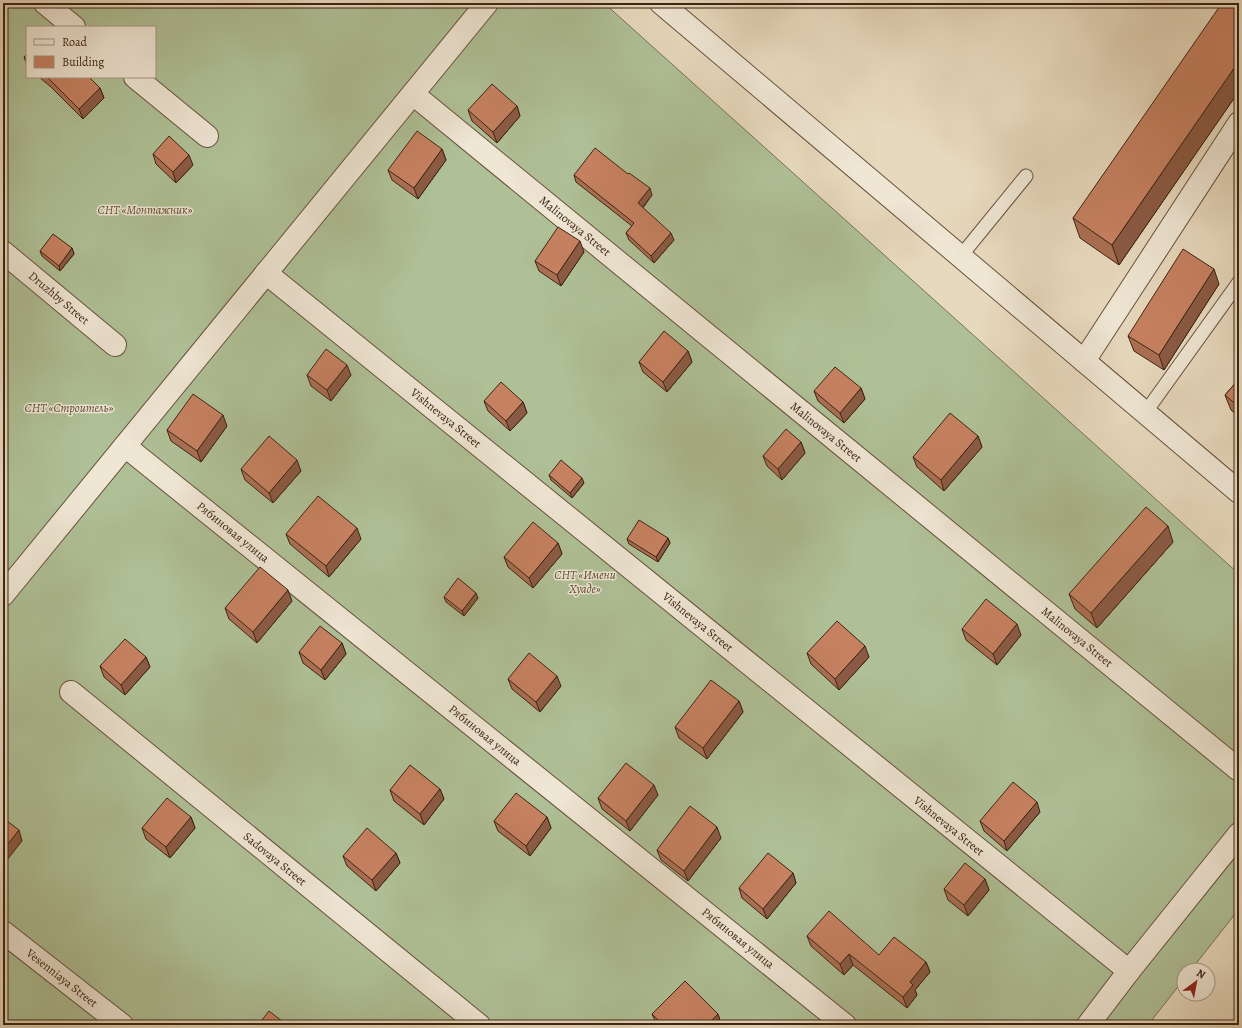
<svg xmlns="http://www.w3.org/2000/svg" width="1242" height="1028" font-family="Alegreya,serif">
<rect width="100%" height="100%" fill="#e7d9bd"/>
<filter id="stains"><feTurbulence type="fractalNoise" baseFrequency=".005" numOctaves="4"/><feColorMatrix values="0 0 0 0 .2 0 0 0 0 .09 0 0 0 0 .02 0 0 0 .5 -.17"/></filter>
<radialGradient id="worn" r=".72"><stop offset=".6" stop-color="#630" stop-opacity="0"/><stop offset="1" stop-color="#630" stop-opacity=".3"/></radialGradient>
<path fill="#afc096" stroke="#767254" fill-rule="evenodd" d="M3,3H604L1239,574V909L1191,970H1184V979L1148,1025H3ZM27,27H155V77H27Z"/>
<g fill="none" stroke-linecap="round" stroke-linejoin="round">
<g stroke="#68513d" stroke-width="15">
<g id="service">
<polyline points="960,257 1026,176"/>
<polyline points="1145,413 1239,282"/>
</g>
</g>
<g stroke="#68513d" stroke-width="24">
<g id="minor">
<polyline points="45,3 74,27"/>
<polyline points="135,77 207,136"/>
<polyline points="413,94 1239,770"/>
<polyline points="3,252 115,345"/>
<polyline points="266,273 1129,971"/>
<polyline points="1084,361 1239,123"/>
<polyline points="125,446 845,1025"/>
<polyline points="3,595 487,3"/>
<polyline points="71,692 479,1025"/>
<polyline points="3,932 122,1025"/>
<polyline points="1088,1025 1129,971 1239,834"/>
</g>
</g>
<g stroke="#68513d" stroke-width="24">
<polyline id="tertiary" points="661,3 1239,492"/>
</g>
<use href="#service" stroke="#efe6d4" stroke-width="13"/>
<use href="#minor" stroke="#efe6d4" stroke-width="22"/>
<use href="#tertiary" stroke="#efe6d4" stroke-width="22"/>
</g>
<g fill="#aa6f53" stroke="#3d2412">
<polygon points="288,3 296,3 292,7"/>
<polygon points="1239,3 1239,91 1119,265 1080,238 1073,218"/>
<polygon points="27,54 27,65 24,57"/>
<polygon points="39,77 89,77 100,88 104,98 83,119 51,87"/>
<polygon points="517,106 520,116 497,143 472,121 468,110"/>
<polygon points="442,149 446,160 418,199 392,180 388,170"/>
<polygon points="153,154 193,165 176,183 156,164"/>
<polygon points="574,175 652,195 643,208 674,240 654,263 629,240 626,233 632,226 576,182"/>
<polygon points="72,248 74,254 60,271 42,256 40,251"/>
<polygon points="584,252 561,286 539,271 535,261"/>
<polygon points="1219,284 1164,370 1134,351 1128,336"/>
<polygon points="688,351 692,362 667,392 643,372 639,362"/>
<polygon points="307,375 351,375 331,401 311,386"/>
<polygon points="1239,379 1239,417 1231,410 1225,395"/>
<polygon points="861,388 865,399 844,423 818,401 814,391"/>
<polygon points="484,401 523,402 527,413 510,431 488,411"/>
<polygon points="227,426 201,462 171,441 167,430"/>
<polygon points="978,436 982,447 944,491 917,467 913,457"/>
<polygon points="801,442 805,453 782,480 767,466 763,456"/>
<polygon points="241,469 301,471 273,503 245,480"/>
<polygon points="549,475 584,483 572,498 551,480"/>
<polygon points="286,534 361,539 329,577 290,544"/>
<polygon points="668,538 670,543 658,562 629,544 627,539"/>
<polygon points="1173,542 1097,628 1075,609 1069,594"/>
<polygon points="558,543 562,554 533,588 508,567 504,557"/>
<polygon points="444,597 478,598 464,616 446,602"/>
<polygon points="292,601 257,643 229,619 225,608"/>
<polygon points="962,629 1021,635 997,665 966,640"/>
<polygon points="342,643 346,654 325,680 303,663 299,652"/>
<polygon points="807,653 869,657 839,690 811,664"/>
<polygon points="146,657 150,667 125,695 104,677 100,666"/>
<polygon points="508,679 561,686 540,712 512,689"/>
<polygon points="739,701 743,712 707,759 679,738 675,727"/>
<polygon points="440,789 444,799 424,825 394,801 390,790"/>
<polygon points="658,795 630,831 602,809 598,798"/>
<polygon points="1040,812 1007,851 984,831 980,821"/>
<polygon points="191,817 195,828 170,858 146,839 142,828"/>
<polygon points="547,817 551,828 530,856 498,831 494,821"/>
<polygon points="721,838 688,881 661,860 657,850"/>
<polygon points="396,853 400,863 376,891 347,866 343,856"/>
<polygon points="793,873 796,883 767,919 742,898 739,888"/>
<polygon points="985,879 989,890 968,916 948,900 944,889"/>
<polygon points="807,936 879,955 926,962 930,972 915,990 917,995 907,1008 853,965 844,975 811,946"/>
<polygon points="652,1014 718,1014 721,1024 721,1025 657,1025"/>
</g>
<g fill="#8b5a44" stroke="#3d2412">
<polygon points="290,3 296,3 292,7"/>
<polygon points="1239,61 1239,91 1119,265 1112,245"/>
<polygon points="100,88 104,98 83,119 79,109"/>
<polygon points="517,106 520,116 497,143 493,132"/>
<polygon points="442,149 446,160 418,199 414,188"/>
<polygon points="189,155 193,165 176,183 173,172"/>
<polygon points="650,188 652,195 640,210 638,203"/>
<polygon points="671,233 674,240 654,263 651,256"/>
<polygon points="580,241 584,252 561,286 557,275"/>
<polygon points="72,248 74,254 60,271 59,266"/>
<polygon points="1214,269 1219,284 1164,370 1159,355"/>
<polygon points="688,351 692,362 667,392 663,382"/>
<polygon points="347,365 351,375 331,401 327,390"/>
<polygon points="861,388 865,399 844,423 840,413"/>
<polygon points="523,402 527,413 510,431 506,421"/>
<polygon points="223,415 227,426 201,462 197,451"/>
<polygon points="978,436 982,447 944,491 941,480"/>
<polygon points="801,442 805,453 782,480 778,469"/>
<polygon points="297,460 301,471 273,503 269,493"/>
<polygon points="582,478 584,483 572,498 570,493"/>
<polygon points="1168,526 1173,542 1097,628 1091,613"/>
<polygon points="357,528 361,539 329,577 326,566"/>
<polygon points="668,538 670,543 658,562 656,557"/>
<polygon points="558,543 562,554 533,588 529,578"/>
<polygon points="288,590 292,601 257,643 253,632"/>
<polygon points="476,593 478,598 464,616 462,611"/>
<polygon points="1017,624 1021,635 997,665 993,654"/>
<polygon points="342,643 346,654 325,680 321,670"/>
<polygon points="865,646 869,657 839,690 835,679"/>
<polygon points="146,657 150,667 125,695 121,685"/>
<polygon points="557,676 561,686 540,712 536,702"/>
<polygon points="739,701 743,712 707,759 703,748"/>
<polygon points="654,785 658,795 630,831 626,821"/>
<polygon points="440,789 444,799 424,825 420,814"/>
<polygon points="1037,802 1040,812 1007,851 1004,841"/>
<polygon points="191,817 195,828 170,858 166,847"/>
<polygon points="547,817 551,828 530,856 526,846"/>
<polygon points="717,827 721,838 688,881 684,871"/>
<polygon points="19,830 22,841 3,865 3,850"/>
<polygon points="396,853 400,863 376,891 372,880"/>
<polygon points="793,873 796,883 767,919 763,909"/>
<polygon points="985,879 989,890 968,916 964,905"/>
<polygon points="849,954 853,965 844,975 840,964"/>
<polygon points="926,962 930,972 915,990 917,995 907,1008 903,997 910,982"/>
<polygon points="718,1014 721,1024 721,1025 707,1025"/>
</g>
<g fill="#c68161" stroke="#3d2412">
<polygon points="1222,3 1239,3 1239,61 1112,245 1073,218"/>
<polygon points="27,54 27,60 24,57"/>
<polygon points="47,77 89,77 100,88 79,109"/>
<polygon points="492,84 517,106 493,132 468,110"/>
<polygon points="417,131 442,149 414,188 388,170"/>
<polygon points="169,136 189,155 173,172 153,154"/>
<polygon points="595,148 628,174 629,173 650,188 638,203 671,233 651,256 626,233 634,223 574,175"/>
<polygon points="558,227 580,241 557,275 535,261"/>
<polygon points="53,234 72,248 59,266 40,251"/>
<polygon points="1183,249 1214,269 1159,355 1128,336"/>
<polygon points="664,331 688,351 663,382 639,362"/>
<polygon points="326,349 347,365 327,390 307,375"/>
<polygon points="835,367 861,388 840,413 814,391"/>
<polygon points="1239,379 1239,407 1225,395"/>
<polygon points="501,382 523,402 506,421 484,401"/>
<polygon points="193,394 223,415 197,451 167,430"/>
<polygon points="950,413 978,436 941,480 913,457"/>
<polygon points="786,429 801,442 778,469 763,456"/>
<polygon points="269,436 297,460 269,493 241,469"/>
<polygon points="561,460 582,478 570,493 549,475"/>
<polygon points="318,496 357,528 326,566 286,534"/>
<polygon points="1146,507 1168,526 1091,613 1069,594"/>
<polygon points="639,520 668,538 656,557 627,539"/>
<polygon points="533,522 558,543 529,578 504,557"/>
<polygon points="260,567 288,590 253,632 225,608"/>
<polygon points="458,578 476,593 462,611 444,597"/>
<polygon points="986,599 1017,624 993,654 962,629"/>
<polygon points="837,621 865,646 835,679 807,653"/>
<polygon points="320,626 342,643 321,670 299,652"/>
<polygon points="125,639 146,657 121,685 100,666"/>
<polygon points="529,653 557,676 536,702 508,679"/>
<polygon points="711,680 739,701 703,748 675,727"/>
<polygon points="626,763 654,785 626,821 598,798"/>
<polygon points="410,765 440,789 420,814 390,790"/>
<polygon points="1013,782 1037,802 1004,841 980,821"/>
<polygon points="516,793 547,817 526,846 494,821"/>
<polygon points="167,798 191,817 166,847 142,828"/>
<polygon points="690,806 717,827 684,871 657,850"/>
<polygon points="3,818 19,830 3,850"/>
<polygon points="367,828 396,853 372,880 343,856"/>
<polygon points="768,853 793,873 763,909 739,888"/>
<polygon points="965,863 985,879 964,905 944,889"/>
<polygon points="829,911 879,955 894,937 926,962 910,982 913,985 903,997 849,954 840,964 807,936"/>
<polygon points="685,981 718,1014 707,1025 663,1025 652,1014"/>
<polygon points="269,1011 287,1025 258,1025"/>
</g>
<g text-anchor="middle" stroke-width="3" stroke-linejoin="round" paint-order="stroke">
<g font-size="12" font-style="italic" fill="#5a4b33" stroke="#efe6d4">
<text x="145" y="214">СНТ «Монтажник»</text>
<text x="69" y="412">СНТ «Строитель»</text>
<text x="585" y="579">СНТ «Имени<tspan x="585" dy="14">Хуаде»</tspan></text>
</g>
<g font-size="12" fill="#3d2412" stroke="#efe6d4">
<text transform="translate(575 226) rotate(39)" y="4">Malinovaya Street</text>
<text transform="translate(59 298) rotate(40)" y="4">Druzhby Street</text>
<text transform="translate(446 418) rotate(39)" y="4">Vishnevaya Street</text>
<text transform="translate(826 432) rotate(39)" y="4">Malinovaya Street</text>
<text transform="translate(233 532) rotate(39)" y="4">Рябиновая улица</text>
<text transform="translate(698 622) rotate(39)" y="4">Vishnevaya Street</text>
<text transform="translate(1077 637) rotate(39)" y="4">Malinovaya Street</text>
<text transform="translate(485 735) rotate(39)" y="4">Рябиновая улица</text>
<text transform="translate(949 826) rotate(39)" y="4">Vishnevaya Street</text>
<text transform="translate(275 859) rotate(39)" y="4">Sadovaya Street</text>
<text transform="translate(738 938) rotate(39)" y="4">Рябиновая улица</text>
<text transform="translate(62 978) rotate(38)" y="4">Vesenniaya Street</text>
</g>
</g>
<rect width="1242" height="1028" fill="none" stroke="#e7d9bd" stroke-width="16"/>
<rect x="4" y="4" width="1234" height="1020" fill="none" stroke="#3d2412" stroke-width="2"/>
<rect x="8" y="8" width="1226" height="1012" fill="none" stroke="#3d2412"/>
<rect x="26" y="26" width="130" height="52" fill="#efe6d4" stroke="#a89886"/>
<rect x="34" y="39" width="20" height="6" fill="#efe6d4" stroke="#a89886"/>
<text x="62" y="46" font-size="12" fill="#3d2412">Road</text>
<rect x="34" y="56" width="20" height="12" fill="#c68161" stroke="#a89886"/>
<text x="62" y="66" font-size="12" fill="#3d2412">Building</text>
<g transform="translate(1196 982) rotate(32)"><circle r="19" fill="#efe6d4" stroke="#a89886"/>
<path d="M0-3L7 15L0 10L-7 15Z" fill="#8f2418"/>
<text y="-6" font-size="11" font-weight="bold" text-anchor="middle" fill="#3d2412">N</text>
</g>
<rect width="100%" height="100%" filter="url(#stains)"/>
<rect width="100%" height="100%" fill="url(#worn)"/>
</svg>
